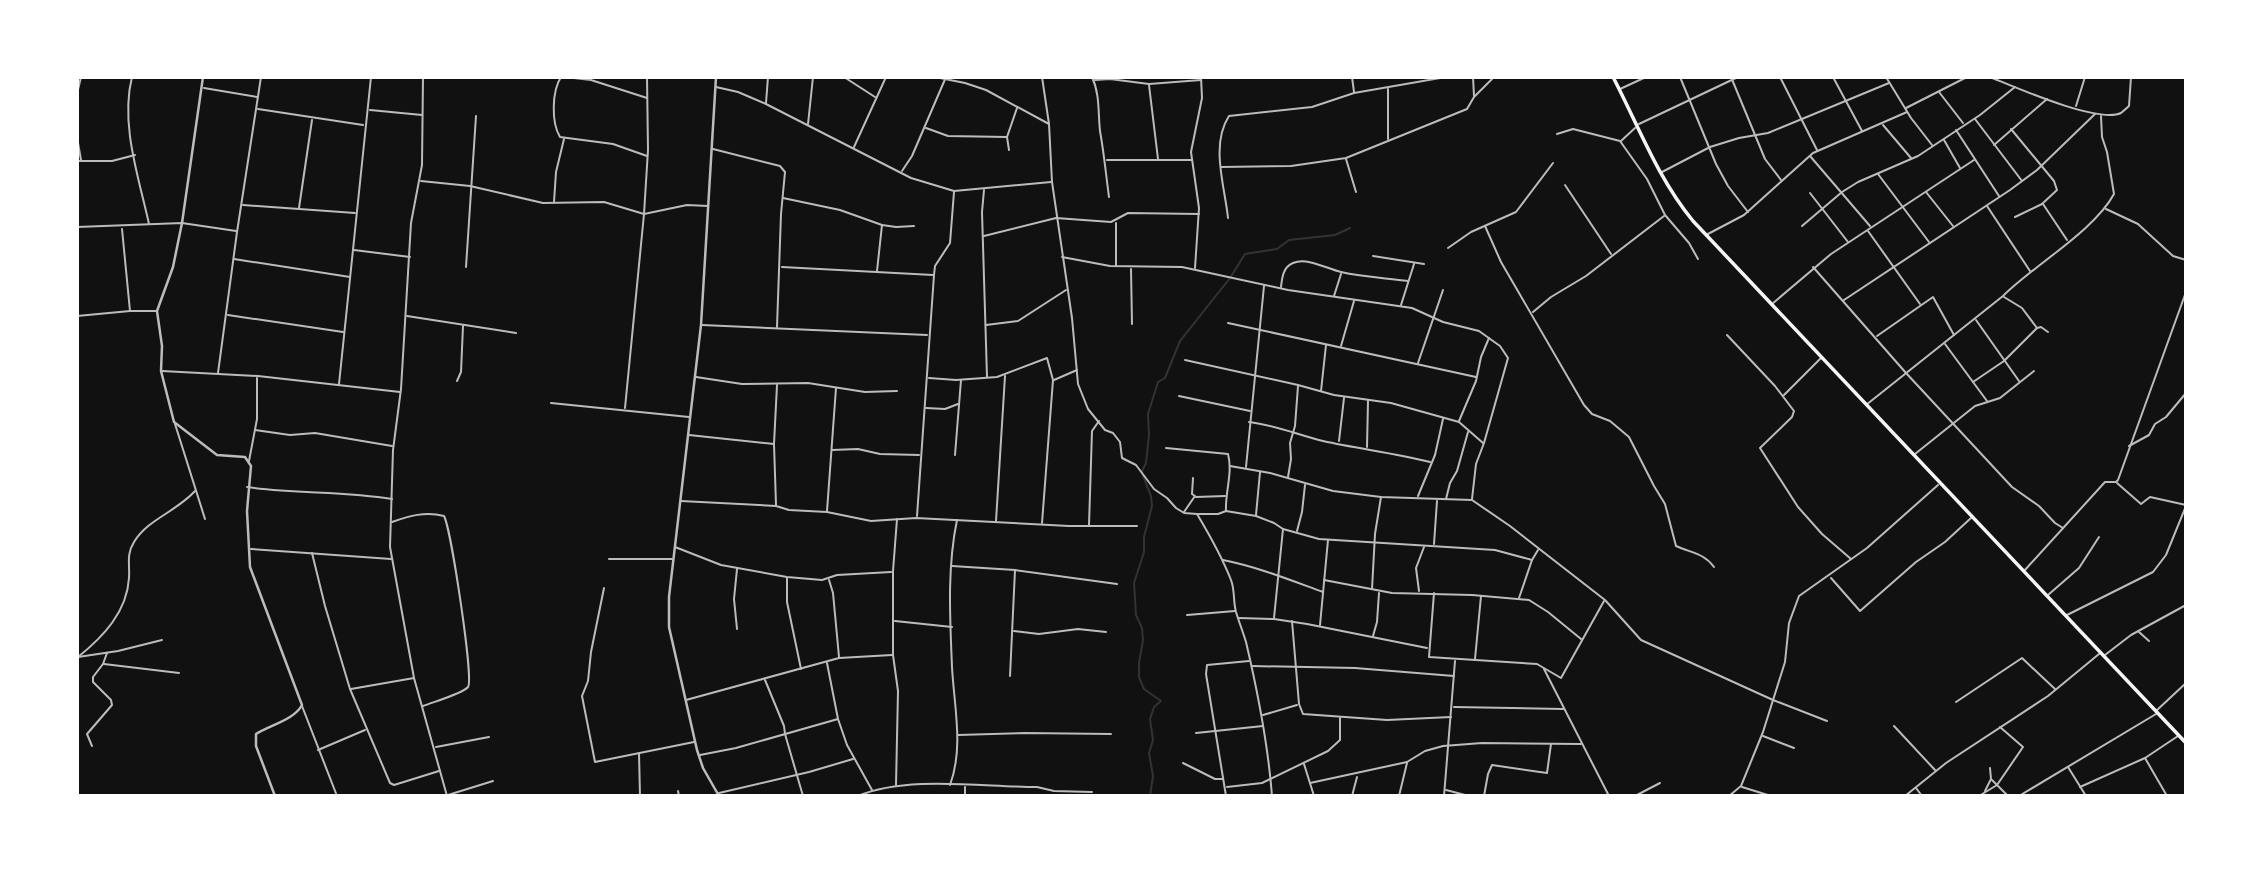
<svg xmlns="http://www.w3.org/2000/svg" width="2263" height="873" font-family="'Fira Sans',sans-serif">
<rect width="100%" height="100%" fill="#111"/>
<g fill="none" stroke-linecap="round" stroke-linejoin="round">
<g stroke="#333" stroke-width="2">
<polyline points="1142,471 1146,463 1149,435 1148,414 1158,382 1165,378 1180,341 1230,278 1245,254 1277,249 1289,240 1335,235 1350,228"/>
<polyline points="1143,476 1151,496 1152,506 1144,537 1144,552 1134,583 1136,615 1142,628 1143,640 1139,663 1139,677 1144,689 1161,701 1154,707 1150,719 1153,740 1149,753 1153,776 1150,796"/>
</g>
<g stroke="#bcbcbc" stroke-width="2">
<path d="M132,77C120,124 139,178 149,224"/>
<polyline points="423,77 422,165 411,223 401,389 393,450 390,547 414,678 447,796"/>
<path d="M561,77C552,91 551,122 560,137L613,144L647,156"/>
<polyline points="565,77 591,80 647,98"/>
<polyline points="844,77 875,97"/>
<polyline points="935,77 965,83 986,90 1049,124"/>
<path d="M1042,77L1049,124L1052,182L1072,318L1078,384L1088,409L1105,430L1113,433L1120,442L1122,458L1136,465L1154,489L1167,498L1176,508L1184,513L1197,514C1209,534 1222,557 1231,580C1235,590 1233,601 1236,612C1239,622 1243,632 1246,642C1258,693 1268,744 1272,796"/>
<path d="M1092,77C1100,94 1098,113 1100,131C1104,153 1106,175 1109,197"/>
<polyline points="1352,77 1354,92"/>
<polyline points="1473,77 1474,96"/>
<polyline points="1680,77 1716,164 1728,186 1748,212"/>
<polyline points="1731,77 1765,159 1781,180"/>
<polyline points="1780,77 1817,150"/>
<polyline points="1833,77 1862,131"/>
<polyline points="1886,77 1911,118 1932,145"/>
<path d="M1990,77C2015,87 2098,124 2121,113C2121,113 2128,107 2129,106L2131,77"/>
<polyline points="1095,80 1110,79 1149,84 1201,80"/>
<polyline points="1149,85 1158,159"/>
<polyline points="716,87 738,92 766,104 911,178 954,191 1051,182"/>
<polyline points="204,88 257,97"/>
<polyline points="1388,89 1388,139"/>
<polyline points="1620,89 1646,77"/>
<polyline points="1939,92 1963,123"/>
<polyline points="77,94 81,77"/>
<polyline points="766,103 768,77"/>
<polyline points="2076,106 2085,77"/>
<polyline points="1906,108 1967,77"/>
<polyline points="258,109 363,125"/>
<polyline points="370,110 422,115"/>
<polyline points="1975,119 2022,181"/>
<polyline points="808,124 813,77"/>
<polyline points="1639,124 1738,77"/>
<polyline points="1883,125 1911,158"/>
<polyline points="926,128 948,136 1007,137"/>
<polyline points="2011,129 2054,181 2057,190 2042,204 2015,217"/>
<polyline points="1956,130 1999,196"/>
<polyline points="1557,134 1573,129 1620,141 1647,179 1665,215 1689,243 1698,259"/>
<polyline points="77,137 81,160"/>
<polyline points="1944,140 1960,168"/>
<polyline points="1621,141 1635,128"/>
<polyline points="1994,145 2047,99"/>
<polyline points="854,147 886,77"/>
<polyline points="713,149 780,166 785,172 781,214 777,327"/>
<polyline points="1009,150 1007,137 1017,108"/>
<polyline points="1810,156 1870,226"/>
<polyline points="1346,159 1356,192"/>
<polyline points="1107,160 1192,160"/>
<polyline points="77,161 112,161 135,155"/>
<polyline points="1221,167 1291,166 1346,158 1467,109 1474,97 1494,77"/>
<polyline points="902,171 912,156 946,77"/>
<polyline points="1662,172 1710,147 1739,138 1768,133 1889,83"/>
<polyline points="1878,174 1929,242"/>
<polyline points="421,181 470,186 543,203 604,202 644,214 687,205 708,206"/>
<polyline points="1565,185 1611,254"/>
<polyline points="984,190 982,212 987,377"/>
<polyline points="1926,192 1953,226"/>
<polyline points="1810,193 1848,242"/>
<polyline points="783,198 840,210 882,225 896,227 914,226"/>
<polyline points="554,202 556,172 564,139"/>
<polyline points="2043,204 2067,240"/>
<polyline points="243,205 355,213"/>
<polyline points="1987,206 2030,271"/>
<polyline points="299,208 312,120"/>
<polyline points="2106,209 2138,224 2173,256 2186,260"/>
<path d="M1228,218C1225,187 1210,145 1229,116L1312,107L1354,93L1446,77"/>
<polyline points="1116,223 1116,266"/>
<path d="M1485,226L1501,262L1584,405L1592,414L1610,421L1629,437L1654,486L1665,504L1676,546C1691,553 1704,553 1714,567"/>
<polyline points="1802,226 1842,192 1858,182 1918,156 1980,115 2015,87"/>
<polyline points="77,227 182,223 236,231"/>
<polyline points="122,229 130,311"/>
<polyline points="1868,231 1920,304"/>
<polyline points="1706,235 1744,215 1813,153 1907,112"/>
<polyline points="984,236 1056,218 1111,222 1128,213 1199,214"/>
<polyline points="1448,248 1471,232 1516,212 1553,163"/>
<polyline points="354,250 410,257"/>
<polyline points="1373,256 1424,264"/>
<polyline points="1062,257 1110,266 1182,267 1288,290 1412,308 1443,322 1479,331 1500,346 1508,358 1484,443 1476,464 1472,499"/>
<polyline points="234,259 350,277"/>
<polyline points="466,267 476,116"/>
<polyline points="782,267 933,275"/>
<polyline points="1813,267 1906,373 2012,487 2039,506 2055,523 2063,528"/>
<polyline points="1195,268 1199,208 1191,152 1202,98 1201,77"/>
<polyline points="1131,269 1132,324"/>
<polyline points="877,271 882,225"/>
<path d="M1281,287C1282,278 1283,267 1293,263C1308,257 1327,269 1341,272C1363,277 1386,278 1408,281"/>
<polyline points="1334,296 1341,274"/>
<polyline points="2004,297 2022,308 2037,328"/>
<polyline points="1844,300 2010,190 2037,170 2095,114"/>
<polyline points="1772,304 1831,254 1974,160"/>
<polyline points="1401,305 1414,264"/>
<polyline points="1533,312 1551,297 1586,276 1664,216"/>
<polyline points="228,315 343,332"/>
<polyline points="77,316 130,311 156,311"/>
<polyline points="407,316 516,333"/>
<polyline points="1976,320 2019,381"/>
<polyline points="1228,323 1476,377"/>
<polyline points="702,325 927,335"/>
<polyline points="986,325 1018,321 1066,290"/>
<polyline points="1727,335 1775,386 1794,411 1792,417 1760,448 1798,507 1822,534 1851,559"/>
<polyline points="1877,336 1933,297 1954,335"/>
<polyline points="1945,344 1987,401"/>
<polyline points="1341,346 1354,301"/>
<polyline points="1185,360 1298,385 1334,395 1391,403 1459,422 1483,443"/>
<polyline points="1418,363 1443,290"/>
<polyline points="162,371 258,376 400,392"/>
<polyline points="218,373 237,232 261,77"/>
<polyline points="696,377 742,384 808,383 865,392 897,391"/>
<polyline points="929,378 956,380 997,377 1047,358 1053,380 1042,523"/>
<polyline points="1054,380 1077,370"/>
<polyline points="457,381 461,372 463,326"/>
<polyline points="1973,382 2004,361 2037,328 2041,327 2048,332"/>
<polyline points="339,384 371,77"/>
<polyline points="1321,391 1326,345"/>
<polyline points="1784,395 1821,358"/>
<polyline points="1179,396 1250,411"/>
<polyline points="551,403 689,417"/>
<path d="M1866,405L2003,296C2034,265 2094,231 2114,194L2107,152L2102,137L2101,116"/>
<polyline points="625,408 644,214 648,150 647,77"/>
<polyline points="926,408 945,409 958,404"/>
<polyline points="1459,421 1476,381 1481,357 1489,338"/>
<path d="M1249,422C1275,425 1298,435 1323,441C1359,449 1395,453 1430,462"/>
<polyline points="175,424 205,519"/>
<polyline points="255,430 290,435 315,433 392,446"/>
<polyline points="689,435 774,444"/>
<polyline points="1339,441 1344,398"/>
<polyline points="2129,446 2149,435 2155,424 2166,417 2186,393"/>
<polyline points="1367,447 1368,401"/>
<path d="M1166,448L1228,454C1233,473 1225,492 1226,511"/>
<polyline points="832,450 858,449 880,454 919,455"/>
<polyline points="1915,454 1975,406 2000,398 2034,371"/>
<polyline points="955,455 961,380"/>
<polyline points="249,461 257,419 257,378"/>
<polyline points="1230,466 1270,473 1333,491 1381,497 1472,500 1510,526 1605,600 1641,640 1773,700 1827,721"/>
<polyline points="1246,467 1264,286"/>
<polyline points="1288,477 1291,459 1290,443 1295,426 1298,386"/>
<polyline points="2117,483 2141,504 2150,497 2186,505"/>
<path d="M247,487C296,494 344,491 392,499"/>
<polyline points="1418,496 1435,455 1443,419"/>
<polyline points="1196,497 1225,496"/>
<polyline points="1446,499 1450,483 1457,471 1468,432"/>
<polyline points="681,501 776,506 789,510 827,512 871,521 916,518 1069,526 1137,526"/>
<polyline points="776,505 774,444 777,385"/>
<polyline points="827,511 836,388"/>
<polyline points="1184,512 1195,496 1192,494 1193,478"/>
<polyline points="1198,514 1218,514 1226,511 1256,516 1274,523 1283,529 1319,539 1495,550 1532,560"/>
<polyline points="1256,515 1260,472"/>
<polyline points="917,516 934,275 935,266 950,243 954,192"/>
<polyline points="996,521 1005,376"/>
<path d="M392,522C409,516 425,511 444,516C451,529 474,680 468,687C462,694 433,702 423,706"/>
<polyline points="1089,525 1092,431 1099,421"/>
<polyline points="1297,531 1302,512 1305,485"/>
<polyline points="1434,544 1437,501"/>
<polyline points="675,547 721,565 787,577 822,580 837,575 891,572"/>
<polyline points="251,549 391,559"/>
<polyline points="312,553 325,606 350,689 390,783 394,785 439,771"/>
<polyline points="609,559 672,559"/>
<path d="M1223,560C1258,567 1290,580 1323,592"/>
<polyline points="952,566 1015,570 1117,584"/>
<polyline points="2024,571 2105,482 2116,482 2118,480 2186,292"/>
<polyline points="787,578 787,602 801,669"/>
<polyline points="1831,578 1860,611 1916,562 1945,542 1971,518"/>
<polyline points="829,580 833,593 839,657"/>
<polyline points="1324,580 1392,593 1472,595 1529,600 1548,612 1581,639"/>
<polyline points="604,588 591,652 588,681 582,696 595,762 694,742"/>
<polyline points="1372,589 1375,534 1381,497"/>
<polyline points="1419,591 1416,568 1424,547"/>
<polyline points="1434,593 1429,657 1537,664 1561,678 1604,601"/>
<polyline points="2048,595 2079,568 2099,537"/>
<polyline points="1519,598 1532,560 1538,550"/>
<polyline points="1187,615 1235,611"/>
<polyline points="2067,615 2153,572 2166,555 2186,506"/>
<polyline points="1239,618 1274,619 1307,624 1427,648"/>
<polyline points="1274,618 1283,529"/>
<polyline points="895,621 952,627"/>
<polyline points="1292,621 1299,704 1303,714 1387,720 1451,717"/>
<polyline points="1320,625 1328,540"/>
<polyline points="737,629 734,599 737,569"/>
<polyline points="1014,631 1039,634 1078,629 1106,632"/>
<polyline points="2139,632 2149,641"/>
<polyline points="1373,636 1377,622 1379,593"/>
<polyline points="2105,655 2131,635 2186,605"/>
<path d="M78,657C103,637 127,612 129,578C130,564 126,555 134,542C148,519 176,512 195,491"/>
<polyline points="78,657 118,651 162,640"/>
<polyline points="1475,659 1481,596"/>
<polyline points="827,663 838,719 847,745 872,790"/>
<polyline points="104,664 179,673"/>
<polyline points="1252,666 1355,668 1454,676"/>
<polyline points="1544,669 1609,796"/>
<polyline points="1010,676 1015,570"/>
<polyline points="765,680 784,726 785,734 803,796"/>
<polyline points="351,689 414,678"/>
<polyline points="686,700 839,658 892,655"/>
<polyline points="1956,702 2022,658 2055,689"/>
<polyline points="302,706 337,796"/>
<polyline points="1454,707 1563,709"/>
<polyline points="2156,711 2186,683"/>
<polyline points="1263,715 1297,705"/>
<polyline points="1894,726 1935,770"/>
<polyline points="1196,733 1263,726"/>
<polyline points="958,735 1025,733 1111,734"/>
<polyline points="1763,736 1794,748"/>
<polyline points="92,746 87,734 112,705 111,700 93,682 93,677 103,664 107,653"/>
<polyline points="436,747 489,737"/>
<polyline points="318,750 365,730"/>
<polyline points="639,753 640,796"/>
<polyline points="700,755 736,748 838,719"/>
<polyline points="2145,758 2167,796"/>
<polyline points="1183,763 1215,779 1223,779"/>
<polyline points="1304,764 1314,796"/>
<polyline points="2068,767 2086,796"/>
<polyline points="1992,780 2008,796"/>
<polyline points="1310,783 1407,762 1425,751 1443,746 1482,743 1581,744"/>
<polyline points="896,785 898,691 893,655 893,571 897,519"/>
<path d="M950,785C964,747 954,706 952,667C950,618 947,568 957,520"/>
<polyline points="965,787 965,796"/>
<polyline points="1227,787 1262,783 1328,751 1340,740 1340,718"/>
<polyline points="1742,787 1771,796"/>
<polyline points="2080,787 2145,758 2178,736"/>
<polyline points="1916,788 1922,796"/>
<polyline points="1446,790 1469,796"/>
<polyline points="678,791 679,796"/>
<polyline points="1985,791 1991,779 1990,768"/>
<polyline points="719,793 809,772 853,759"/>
<polyline points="448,795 493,781"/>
<path d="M858,796C907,775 983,787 1037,787L1054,791L1092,792"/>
<polyline points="1226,796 1206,674 1207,665 1249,661"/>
<polyline points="1352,796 1357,777"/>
<polyline points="1399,796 1407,763"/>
<polyline points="1444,796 1455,661"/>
<polyline points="1484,796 1488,774 1492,765 1547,773 1551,744"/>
<polyline points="1635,796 1660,783"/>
<polyline points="1729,796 1741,786 1763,732 1785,662 1789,623 1799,596 1867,548 1938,485"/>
<polyline points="1905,796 1946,763 2048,696 2099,654"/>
<polyline points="1979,796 1997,785 2023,747 2000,727"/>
<polyline points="2019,796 2156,714"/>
</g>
<g stroke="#bcbcbc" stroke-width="2.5">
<path d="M203,77L182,223L173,267L157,311L162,346L161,371L174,422L217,455L245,457L251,466L247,511L250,567L302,705C294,720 270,725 256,734V746L275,796"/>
<polyline points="716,77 701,325 669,597 669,627 697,750 703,768 719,796"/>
</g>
<path stroke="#f5f5f5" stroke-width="3.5" d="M1613,77C1638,125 1658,179 1693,221L2186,743"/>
</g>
<rect width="2263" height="873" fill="none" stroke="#ffffff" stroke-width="158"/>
</svg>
